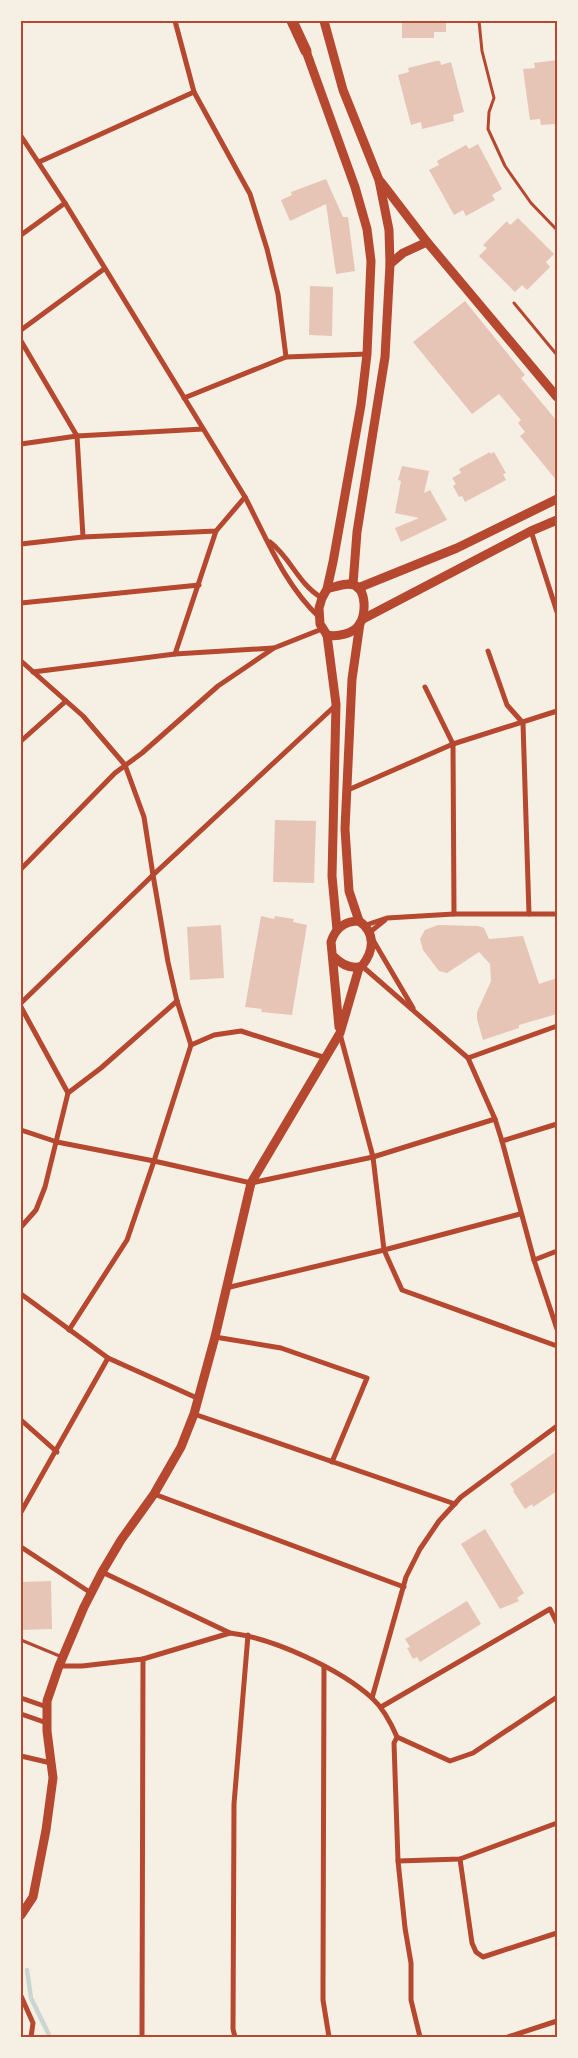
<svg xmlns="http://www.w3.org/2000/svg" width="578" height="2058" font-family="Raleway,sans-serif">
<rect width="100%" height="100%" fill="#f6efe4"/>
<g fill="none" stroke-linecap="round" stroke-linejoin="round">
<polyline stroke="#c9d6d2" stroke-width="4.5" points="27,1970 31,1998 50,2037"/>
</g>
<g fill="#e6c5b7">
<polygon points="402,21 446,21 446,32 434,32 434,38 402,38"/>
<polygon points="557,60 557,124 541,125 540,119 530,120 523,69 535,68 534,63"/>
<polygon points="436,61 440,61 441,65 451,62 464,112 453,115 454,121 422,129 421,122 411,125 398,75 409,72 408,68"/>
<polygon points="478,144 502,189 492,195 495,200 466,216 463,210 454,215 429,170 439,165 437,161 466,145 469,149"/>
<polygon points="326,179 343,217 348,217 355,271 336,274 326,204 290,221 281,200 292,195 291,192"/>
<polygon points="518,218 554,254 546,262 550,267 527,290 522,285 515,292 479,256 487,248 483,245 507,221 510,225"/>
<polygon points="310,286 333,287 332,336 309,335"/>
<polygon points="465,301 525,375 521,378 557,421 557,481 520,436 525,432 518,423 521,420 499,394 472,414 413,342"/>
<polygon points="490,452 490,454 494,452 506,473 503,474 506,480 465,502 462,496 459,497 453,486 456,484 452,478 461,473 459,469"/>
<polygon points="402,466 429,471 424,493 430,490 447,520 401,542 395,528 419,518 395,513 401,481 398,480"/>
<polygon points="275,820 316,821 314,883 273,882"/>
<polygon points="261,916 274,919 275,916 294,919 293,922 307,925 292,1015 261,1012 262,1009 245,1007"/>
<polygon points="221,925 224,978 190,980 187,927"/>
<polygon points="438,925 478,926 484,928 489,939 523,936 539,984 557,978 557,1014 519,1025 519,1028 483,1040 477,1019 477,1012 491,981 490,964 479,952 447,973 439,971 423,950 420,939 425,930"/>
<polygon points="557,1451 557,1491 533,1507 532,1504 525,1509 513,1491 514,1490 510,1484"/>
<polygon points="485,1529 524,1593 517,1598 519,1601 500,1609 461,1544"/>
<polygon points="51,1581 52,1629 21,1630 21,1582"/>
<polygon points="467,1601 481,1624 420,1662 417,1657 413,1659 407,1648 410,1647 405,1639"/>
</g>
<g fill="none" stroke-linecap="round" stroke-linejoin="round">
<g stroke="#b5482f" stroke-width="3">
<polyline points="479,21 482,51 494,98 489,112 488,129 505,166 531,203 557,230"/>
<polyline points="514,303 557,355"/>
<polyline points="21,1640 62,1657"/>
</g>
<g stroke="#b5482f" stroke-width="5">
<polyline points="175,21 194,92 250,194 267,249 278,294 286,357"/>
<path d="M21,136L65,203L245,497C267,539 284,584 319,617"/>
<polyline points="39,162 194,92"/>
<polyline points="21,235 65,203"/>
<polyline points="21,330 104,269"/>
<polyline points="21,341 77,436 83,537"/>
<polyline points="184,398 286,357 367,354"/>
<polyline points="21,444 77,436 203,429"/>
<polyline points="531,531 557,612"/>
<path d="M270,542C291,558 298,584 322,598"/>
<polyline points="21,544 83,537 216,531 245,497"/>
<polyline points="21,603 199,585"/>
<polyline points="488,651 507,705 523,723 529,914"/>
<polyline points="175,654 216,531"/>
<polyline points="21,661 83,716 125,765 144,817 153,875 168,962 177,1001 191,1045 154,1161 127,1240 69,1330"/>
<polyline points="33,672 175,654 273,648"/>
<polyline points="425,687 453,744 454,914"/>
<polyline points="21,741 66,701"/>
<polyline points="348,790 453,744 557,711"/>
<polyline points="21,869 115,773 142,753 218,686 274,648 322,629"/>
<polyline points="366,925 387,918 454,914 557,914"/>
<polyline points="370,932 385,920"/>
<polyline points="373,940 413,1008"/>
<polyline points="362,966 468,1058 495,1119 502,1141 534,1260 557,1329"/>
<polyline points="21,1003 153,875 336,705"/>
<polyline points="21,1007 68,1093 45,1187 36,1210 21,1227"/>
<polyline points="340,1034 373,1157 384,1250 402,1290 557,1346"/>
<polyline points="191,1045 214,1035 241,1031 326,1058"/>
<polyline points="468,1058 557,1026"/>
<polyline points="68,1093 101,1068 177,1001"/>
<polyline points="21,1130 57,1142 154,1161 251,1183 373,1157 495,1119"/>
<polyline points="502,1141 557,1124"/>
<polyline points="534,1260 557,1251"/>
<polyline points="226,1288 384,1250 520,1214"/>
<polyline points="21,1294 108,1358 197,1398"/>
<polyline points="215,1337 281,1348 367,1378 332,1462"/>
<polyline points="194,1414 455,1504"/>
<polyline points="21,1420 57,1452"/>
<polyline points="154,1494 404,1587"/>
<polyline points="21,1512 108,1358"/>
<polyline points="21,1547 91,1593"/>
<path d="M102,1572L230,1633C273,1638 340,1669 372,1698C384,1709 391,1723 397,1737L394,1743L398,1861L405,1928L411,1963V2000L420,2037"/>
<polyline points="59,1666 82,1666 143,1659"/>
<polyline points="324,1667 323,1985 323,2000 329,2037"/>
<polyline points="21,1698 47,1707"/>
<polyline points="372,1698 406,1577 420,1549 439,1521 461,1497 557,1426"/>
<polyline points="381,1707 550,1609 557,1623"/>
<polyline points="21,1714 47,1723"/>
<polyline points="397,1737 450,1761 473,1753 557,1697"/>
<polyline points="21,1756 51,1763"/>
<polyline points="460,1859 472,1943 476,1952 483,1957 557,1933"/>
<polyline points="398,1861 460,1859 557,1823"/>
<polyline points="21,1996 33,2023 31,2037"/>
<polyline points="142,2037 143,1659 230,1633"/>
<polyline points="235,2037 233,2029 234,1804 248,1635"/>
<polyline points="508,2037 557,2021"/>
</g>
<g stroke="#b5482f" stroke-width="9">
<polyline points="324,21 343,90 379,180 389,230 390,264 385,357 357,532 353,584"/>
<path d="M306,51L355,187L367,229L371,261L367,354L361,405L333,562L327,589L322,598L319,608L320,624L327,635C337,637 353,634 359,625C366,615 367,590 354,585C346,582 335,587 327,589"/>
<polyline points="381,182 427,242 557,397"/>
<polyline points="390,264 403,253 427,242"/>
<polyline points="358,588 457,548 557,499"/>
<polyline points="363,619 531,531 557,520"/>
<polyline points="327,635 336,704 332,876 337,930"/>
<polyline points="359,921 349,891 345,829 352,679 360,623"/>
<path d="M333,956C341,964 351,970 362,966C374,951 376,933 359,921C345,921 335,928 331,942L339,1027"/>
<polyline points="21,1915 33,1897 46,1830 53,1778 47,1731 47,1701 59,1666 84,1607 102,1572 121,1540 154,1494 181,1447 194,1414 215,1337 251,1183 340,1033 359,968"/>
</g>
<polyline stroke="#b5482f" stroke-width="11" points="292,21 306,51"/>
</g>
<rect width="578" height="2058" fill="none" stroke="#f6efe4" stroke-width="45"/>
<rect x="22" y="22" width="534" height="2014" fill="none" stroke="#b5482f" stroke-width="2"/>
</svg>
